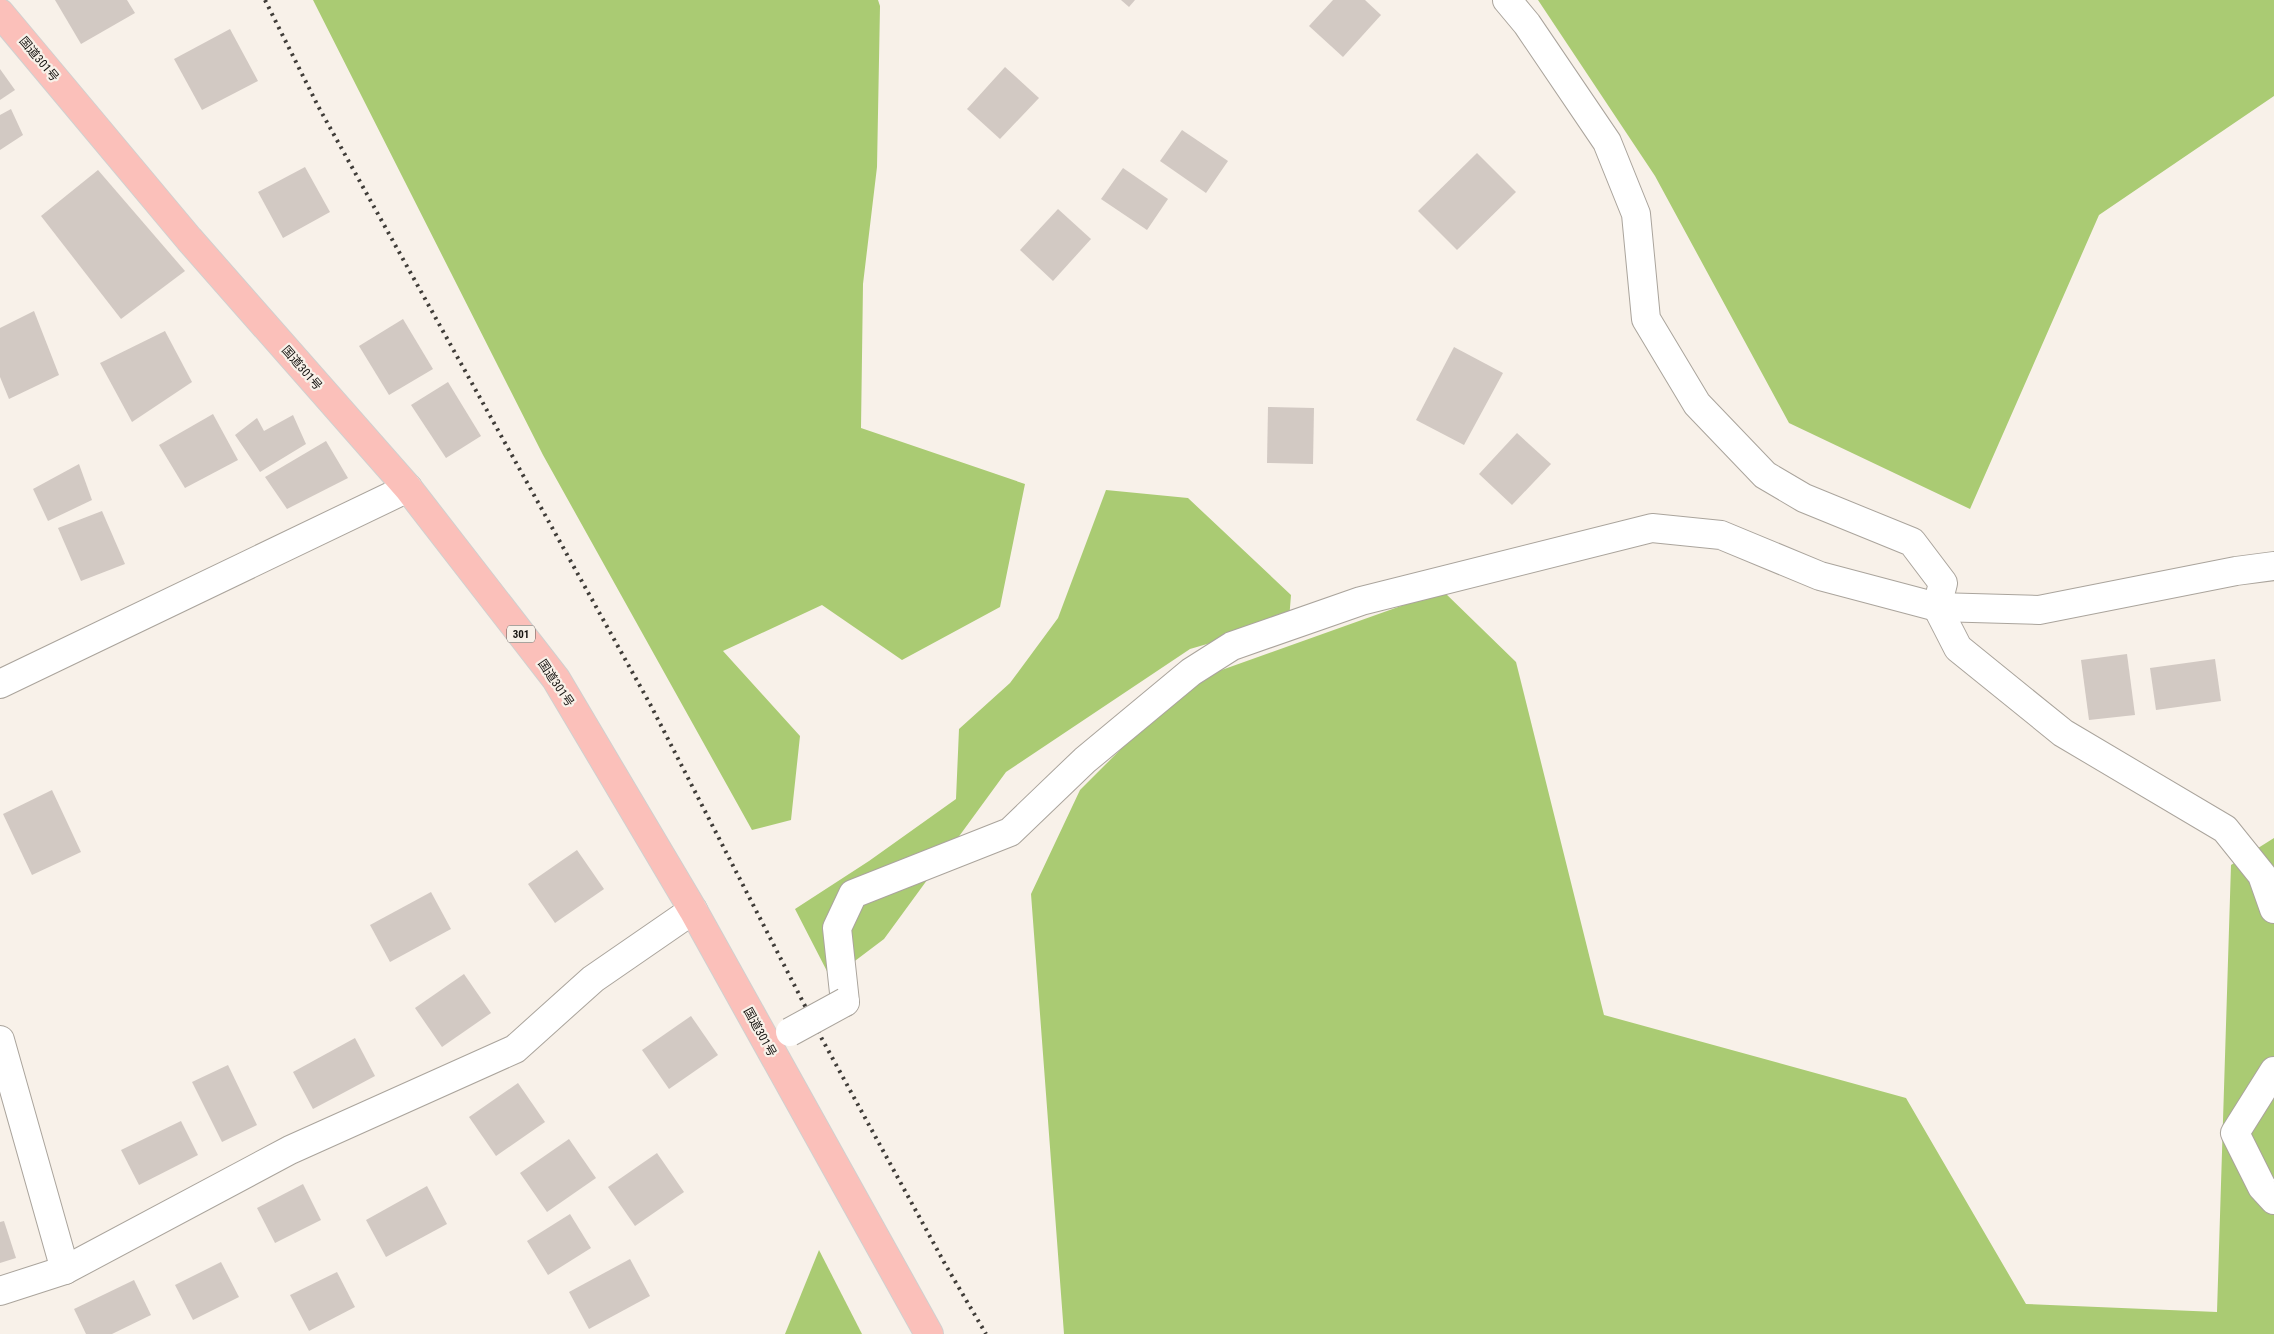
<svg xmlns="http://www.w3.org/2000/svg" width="2274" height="1334" font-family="'Roboto Condensed','Noto Sans JP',sans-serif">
<rect width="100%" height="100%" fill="#f8f1e9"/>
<g fill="#aacb73">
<polygon points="313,0 878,0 880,6 877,167 863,284 861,428 1025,484 1000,607 902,660 822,605 723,651 800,736 791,820 752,830 543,455"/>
<polygon points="1538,0 2274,0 2274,96 2099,215 1970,509 1789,423 1655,176"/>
<polygon points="1106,490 1188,498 1291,595 1289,620 1190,649 1006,772 884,939 831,979 795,909 869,861 956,799 959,729 1010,683 1058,618"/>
<polygon points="1443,591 1516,662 1604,1015 1906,1098 2026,1304 2217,1312 2231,865 2274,838 2274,1334 1064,1334 1031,894 1080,790 1188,682"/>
<polygon points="819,1250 862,1334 785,1334"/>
</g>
<g fill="#d2c9c3">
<polygon points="55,0 127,0 135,13 81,44"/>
<polygon points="1121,0 1135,0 1129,7"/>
<polygon points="1333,0 1365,0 1381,15 1343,57 1309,26"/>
<polygon points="230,29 258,81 202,110 174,59"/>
<polygon points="1005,67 1039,98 1000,139 967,109"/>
<polygon points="0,69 15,90 0,100"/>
<polygon points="11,109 23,135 0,150 0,115"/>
<polygon points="1182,130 1228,161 1206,193 1160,161"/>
<polygon points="1477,153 1516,192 1457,250 1418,211"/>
<polygon points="305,167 330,212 283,238 258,192"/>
<polygon points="1123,168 1168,199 1147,230 1101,199"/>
<polygon points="98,170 185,271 121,319 41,216"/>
<polygon points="1058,209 1091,239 1053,281 1020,250"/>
<polygon points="34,311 59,375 9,399 0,377 0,328"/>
<polygon points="403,319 433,369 389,395 359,346"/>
<polygon points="165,331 192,382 132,422 100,363"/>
<polygon points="1454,347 1503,373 1464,445 1416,420"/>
<polygon points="448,382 481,436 446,458 411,405"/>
<polygon points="1268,407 1314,408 1313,464 1267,463"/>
<polygon points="213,414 238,460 185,488 159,445"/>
<polygon points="293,415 306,444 260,472 235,435 257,418 264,431"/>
<polygon points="1517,433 1551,464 1512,505 1479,474"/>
<polygon points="326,441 348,478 287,509 265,477"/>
<polygon points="79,464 92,500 48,521 33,489"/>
<polygon points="102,511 125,564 81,581 58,528"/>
<polygon points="2127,654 2135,715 2089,720 2081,660"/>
<polygon points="2215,659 2221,701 2156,710 2150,668"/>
<polygon points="52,790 81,852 32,875 3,814"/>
<polygon points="577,850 604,889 555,923 528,884"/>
<polygon points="431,892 451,929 390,962 370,925"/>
<polygon points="464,974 491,1013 442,1047 415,1008"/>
<polygon points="691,1016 718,1055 669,1089 642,1050"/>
<polygon points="355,1038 375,1076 313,1109 293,1072"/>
<polygon points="228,1065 257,1125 222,1142 192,1082"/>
<polygon points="518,1083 545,1122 496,1156 469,1117"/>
<polygon points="181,1121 198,1155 139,1185 121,1150"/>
<polygon points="569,1139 596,1178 547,1212 520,1173"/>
<polygon points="657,1153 684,1192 635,1226 608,1187"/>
<polygon points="303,1184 321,1220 275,1243 257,1208"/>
<polygon points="427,1186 447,1224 386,1257 366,1220"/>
<polygon points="570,1214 591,1248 548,1275 527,1241"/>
<polygon points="4,1221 16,1258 0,1263 0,1222"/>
<polygon points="630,1259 650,1296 589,1329 569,1292"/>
<polygon points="221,1262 239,1297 193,1320 175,1285"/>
<polygon points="337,1272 355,1307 309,1331 290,1295"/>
<polygon points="134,1280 151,1315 112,1334 86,1334 74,1309"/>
</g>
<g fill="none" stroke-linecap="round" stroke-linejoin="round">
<g stroke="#aaa49c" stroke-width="30">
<g id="minor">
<polyline points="1507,0 1527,24 1607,142 1636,214 1646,319 1697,404 1765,475 1804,498 1912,542 1943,583 1937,607 1958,648 2063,733 2225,829 2262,875 2274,909"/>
<polyline points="0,684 408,488"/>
<polyline points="845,1002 837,928 853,894 1010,832 1085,760 1191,672 1232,646 1361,601 1652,528 1721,535 1820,576 1937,607 2039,610 2236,571 2274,566"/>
<polyline points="0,1040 65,1270"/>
<polyline points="2274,1071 2235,1133 2262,1187 2274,1200"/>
<polyline points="0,1291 65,1270 290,1150 515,1049 593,979 693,910"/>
</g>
</g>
<g stroke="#d0d0cf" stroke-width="30">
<polyline id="trunk" points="0,13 189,239 408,488 556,679 693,910 929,1334"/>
</g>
<use href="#minor" stroke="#fff" stroke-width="28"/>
<use href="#trunk" stroke="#fbc0ba" stroke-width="28"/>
<polyline stroke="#3f3c38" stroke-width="4" stroke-dasharray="2.5 5" stroke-linecap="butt" points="265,0 318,106 650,704 822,1039 945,1264 986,1334"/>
<g stroke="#aaa49c" stroke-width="30" stroke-linecap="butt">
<polyline id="minor-bridge" points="790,1032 845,1002"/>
</g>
<use href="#minor-bridge" stroke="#fff" stroke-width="28"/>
</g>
<g text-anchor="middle" stroke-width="4.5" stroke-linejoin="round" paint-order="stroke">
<rect fill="#f8f1e9" stroke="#5a5652" stroke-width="1" x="507" y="625.5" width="28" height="17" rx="4"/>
<g font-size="11" font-weight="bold" fill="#161411">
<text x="521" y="638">301</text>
</g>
<g font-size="12" fill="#161411" stroke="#f8f1e9">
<text transform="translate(39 59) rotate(50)" y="4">国道301号</text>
<text transform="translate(302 368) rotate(49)" y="4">国道301号</text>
<text transform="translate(556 683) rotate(56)" y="4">国道301号</text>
<text transform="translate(760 1032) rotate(61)" y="4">国道301号</text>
</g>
</g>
</svg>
